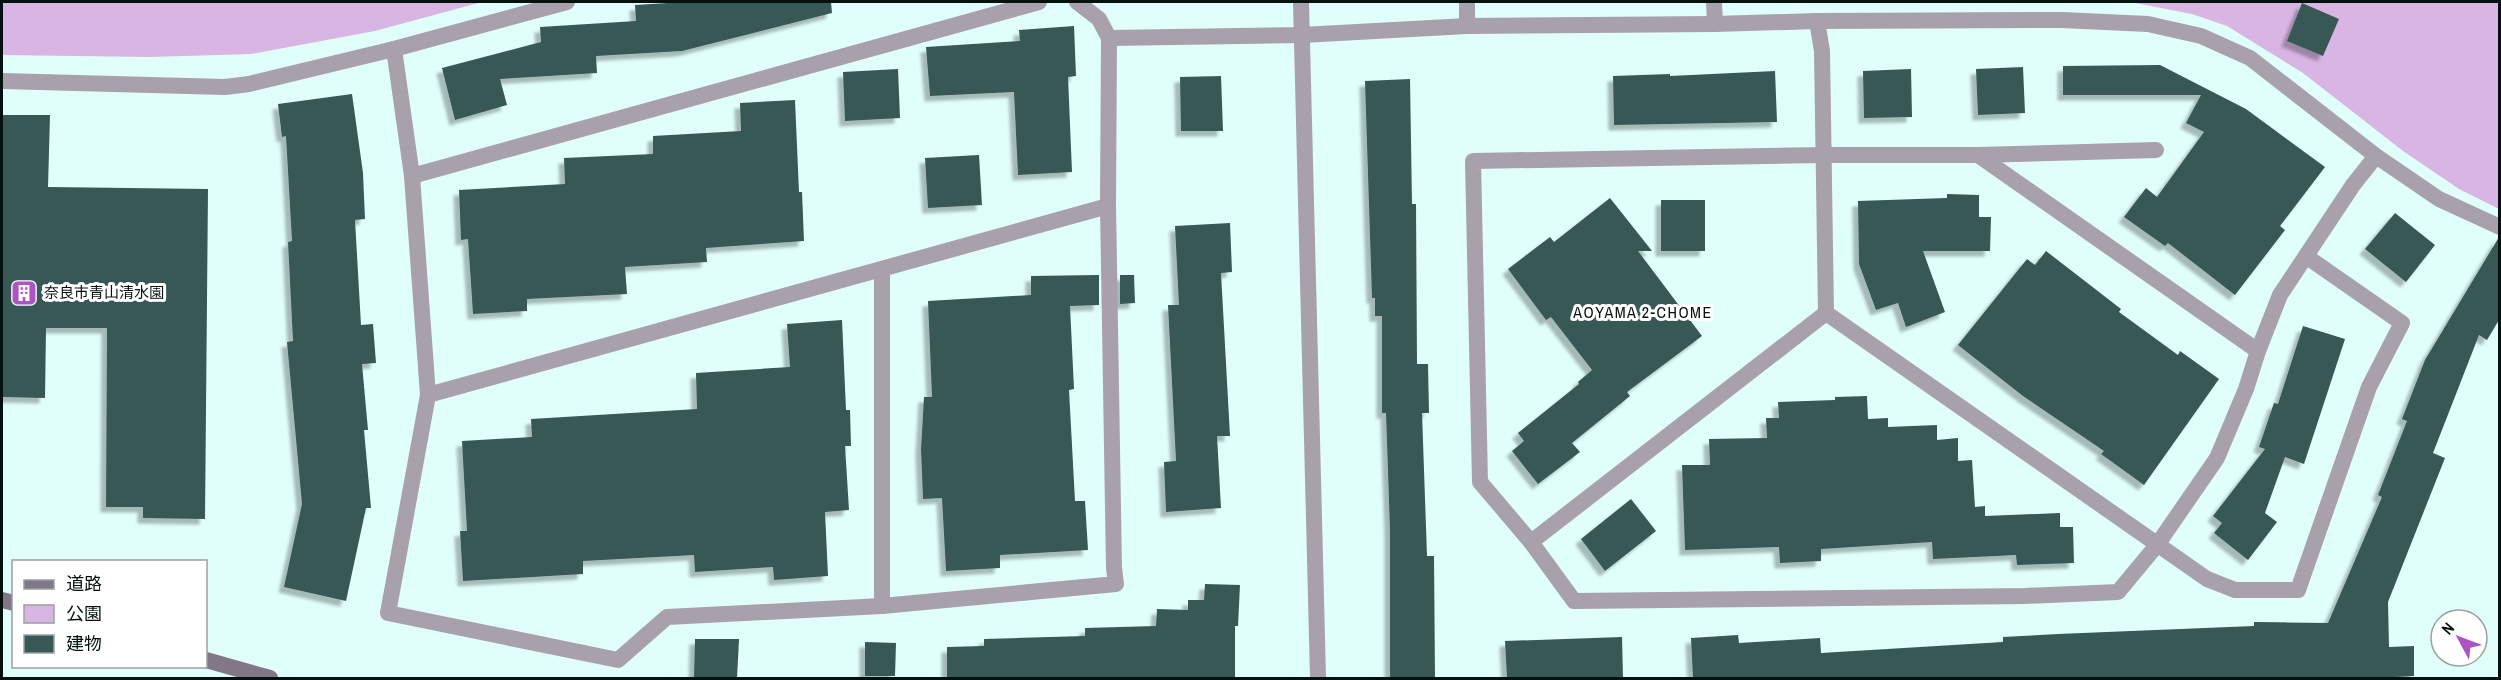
<svg xmlns="http://www.w3.org/2000/svg" width="2501" height="680" font-family="'Archivo Narrow','Noto Sans JP',sans-serif">
<defs>
<filter id="shadow"><feDropShadow dx="-5.5" dy="5.5" stdDeviation="1.5" flood-color="#0004"/></filter>
</defs>
<rect width="100%" height="100%" fill="#e0fefa"/>
<g fill="#d8b5e3">
<polygon points="2,2 482,2 375,31 251,54 150,57 2,55"/>
<polygon points="1838,2 2499,2 2499,209 2459,189 2403,151 2303,73 2227,26 2192,14 2135,3"/>
</g>
<g fill="#375854" filter="url(#shadow)">
<polygon points="684,2 831,2 832,13 682,51 596,56 597,73 500,79 507,105 455,120 442,68 541,42 540,27 636,21 635,5"/>
<polygon points="2302,3 2339,19 2323,56 2287,41"/>
<polygon points="1074,26 1076,76 1068,77 1072,172 1018,175 1014,92 930,96 926,47 1020,41 1019,30"/>
<polygon points="2160,65 2246,109 2325,167 2280,226 2285,230 2235,295 2168,243 2165,246 2124,217 2146,188 2157,197 2204,132 2186,123 2201,95 2063,95 2063,66"/>
<polygon points="2023,67 2025,113 1978,115 1976,69"/>
<polygon points="898,69 900,118 845,121 843,72"/>
<polygon points="1911,69 1912,117 1864,118 1863,71"/>
<polygon points="1775,71 1777,122 1614,125 1613,76 1670,74 1670,76"/>
<polygon points="1221,76 1223,131 1181,131 1180,77"/>
<polygon points="1410,79 1412,204 1416,204 1417,364 1428,364 1429,413 1422,413 1427,556 1434,556 1435,678 1390,678 1390,530 1386,413 1382,413 1382,316 1375,316 1375,298 1372,298 1365,81"/>
<polygon points="352,94 363,173 365,219 355,220 361,325 373,324 376,363 362,364 368,430 364,430 371,508 366,508 346,601 284,587 302,504 287,342 293,341 288,242 292,241 286,136 282,137 278,104"/>
<polygon points="795,100 799,192 802,192 804,241 706,248 707,262 625,267 627,294 527,299 527,311 473,314 468,239 461,240 459,190 565,184 564,158 653,154 653,136 741,131 740,103"/>
<polygon points="2,115 50,115 48,187 208,189 205,519 143,518 143,507 106,507 107,328 46,328 45,398 2,397"/>
<polygon points="979,155 982,205 928,208 925,158"/>
<polygon points="1947,194 1979,195 1979,217 1991,217 1990,251 1923,251 1945,312 1906,327 1898,303 1876,310 1859,264 1858,201 1947,198"/>
<polygon points="1610,198 1652,251 1638,251 1702,336 1627,392 1630,396 1572,443 1580,452 1538,484 1512,451 1524,441 1518,433 1579,384 1578,382 1592,370 1551,317 1546,320 1508,269 1550,237 1554,242"/>
<rect x="1661" y="200" width="44" height="51"/>
<polygon points="2395,213 2435,245 2406,282 2365,249"/>
<polygon points="1230,223 1232,272 1221,273 1230,436 1217,436 1221,508 1166,512 1164,462 1176,461 1168,305 1179,305 1175,226"/>
<polygon points="2499,237 2499,320 2487,340 2479,335 2433,453 2445,458 2388,602 2389,647 2414,646 2414,676 2376,678 1693,678 1691,638 1738,635 1739,643 1820,638 1821,653 2003,642 2003,637 2058,634 2254,626 2254,622 2328,623 2382,497 2378,495 2407,421 2402,419 2425,360"/>
<polygon points="2046,251 2121,309 2119,312 2178,355 2180,351 2219,379 2144,485 2101,454 2104,451 2023,396 1958,345 2027,259 2035,265"/>
<polygon points="1099,275 1099,305 1070,306 1074,389 1069,390 1075,501 1085,501 1088,550 1000,555 1000,568 946,571 942,498 923,499 921,449 924,397 932,397 928,301 1031,295 1031,276"/>
<polygon points="1120,275 1134,275 1135,303 1120,304"/>
<polygon points="842,320 846,410 850,410 851,446 845,446 849,510 825,512 828,576 774,580 773,567 695,572 694,555 583,561 583,574 463,581 460,531 467,531 462,441 532,437 531,419 697,409 696,373 790,367 787,324"/>
<polygon points="2303,326 2345,339 2304,464 2285,457 2265,513 2277,522 2248,560 2214,533 2222,523 2213,516 2265,449 2259,447 2274,403 2278,404"/>
<polygon points="1867,396 1868,419 1888,418 1888,427 1937,425 1937,440 1958,438 1958,461 1972,460 1975,507 1985,506 1985,516 2060,513 2060,527 2073,527 2074,563 2017,565 2016,555 1933,559 1932,542 1821,549 1821,561 1780,563 1779,547 1685,550 1682,465 1710,465 1709,439 1767,438 1766,418 1779,418 1778,402 1835,400 1835,397"/>
<polygon points="1631,499 1656,531 1605,571 1581,539"/>
<polygon points="1205,584 1240,585 1238,626 1235,626 1235,678 947,678 947,647 984,646 984,639 1085,636 1085,628 1156,626 1157,609 1188,610 1188,600 1204,600"/>
<polygon points="1622,637 1623,678 1507,678 1505,641"/>
<polygon points="695,639 739,639 737,678 694,678"/>
<polygon points="865,642 896,643 895,676 865,676"/>
</g>
<g fill="none" stroke-linecap="round" stroke-linejoin="round">
<g stroke="#a8a0ab" stroke-width="16">
<polyline points="1467,2 1467,26"/>
<polyline points="1714,2 1715,24"/>
<polyline points="1817,21 1822,51 1826,313 2207,579 2235,590 2298,590 2369,387 2402,323 2307,257"/>
<polyline points="1109,38 1302,35 1467,26 1715,24 1817,21 2062,20 2148,24 2201,36 2250,58 2376,156 2439,199 2500,227"/>
<polyline points="394,49 412,176 428,395 388,613 618,660 667,617 882,606 1116,584 1114,568 1108,206 1109,38 1099,19 1077,2"/>
<polyline points="2,81 225,87 249,84 394,49 567,2"/>
<polyline points="1978,155 2156,150"/>
<polyline points="412,176 1039,2"/>
<polyline points="882,270 882,606"/>
<polyline points="2258,351 1978,155 1824,155 1473,161 1480,482 1531,542 1574,601 2025,596 2118,592 2157,545 2217,458 2246,389 2258,351 2280,295 2353,185 2376,156"/>
<polyline points="428,395 1108,206"/>
<polyline points="1531,542 1826,313"/>
</g>
<polyline stroke="#a8a0ab" stroke-width="16" points="1301,2 1318,678"/>
<g stroke="#827786" stroke-width="16">
<polyline points="2,600 14,603"/>
<polyline points="206,660 270,678"/>
</g>
</g>
<defs>
<g id="building-square" transform="scale(1.35)"><rect x="-9" y="-9" width="18" height="18" rx="4" fill="#aa55c3" stroke="#fff"/><path d="M-4-6H4V6H1V3H-1V6H-4ZM-2.5-4.3h1.7v1.8h-1.7ZM.8-4.3h1.7v1.8H.8ZM-2.5-1h1.7V.8h-1.7ZM.8-1h1.7V.8H.8Z" fill="#fff"/></g>
</defs>
<g fill-rule="evenodd">
<use href="#building-square" x="24" y="293"/>
</g>
<g text-anchor="middle" stroke-width="6" stroke-linejoin="round" paint-order="stroke">
<g font-size="15" fill="#04110f" stroke="#fff" text-anchor="start">
<text x="44" y="298">奈良市青山清水園</text>
</g>
<g font-size="16" letter-spacing="1.5" fill="#04110f" stroke="#fff">
<text x="1643" y="318">AOYAMA 2-CHOME</text>
</g>
</g>
<rect width="2501" height="680" fill="none" stroke="#04110f" stroke-width="6"/>
<rect x="12" y="560" width="195" height="108" fill="#ffffff" stroke="#9ba09f" stroke-width="1.5"/>
<rect x="24" y="580" width="30" height="9" fill="#827786" stroke="#9ba09f" stroke-width="1.5"/>
<text x="66" y="590" font-size="18" fill="#04110f">道路</text>
<rect x="24" y="605" width="30" height="18" fill="#d8b5e3" stroke="#9ba09f" stroke-width="1.5"/>
<text x="66" y="620" font-size="18" fill="#04110f">公園</text>
<rect x="24" y="635" width="30" height="18" fill="#375854" stroke="#9ba09f" stroke-width="1.5"/>
<text x="66" y="650" font-size="18" fill="#04110f">建物</text>
<g transform="translate(2459 638) rotate(311)"><circle r="28" fill="#ffffff" stroke="#9ba09f" stroke-width="1.5"/>
<path d="M0-4.5L10 22L0 15L-10 22Z" fill="#aa55c3"/>
<text y="-9" font-size="16" font-weight="bold" text-anchor="middle" fill="#04110f">N</text>
</g>
</svg>
